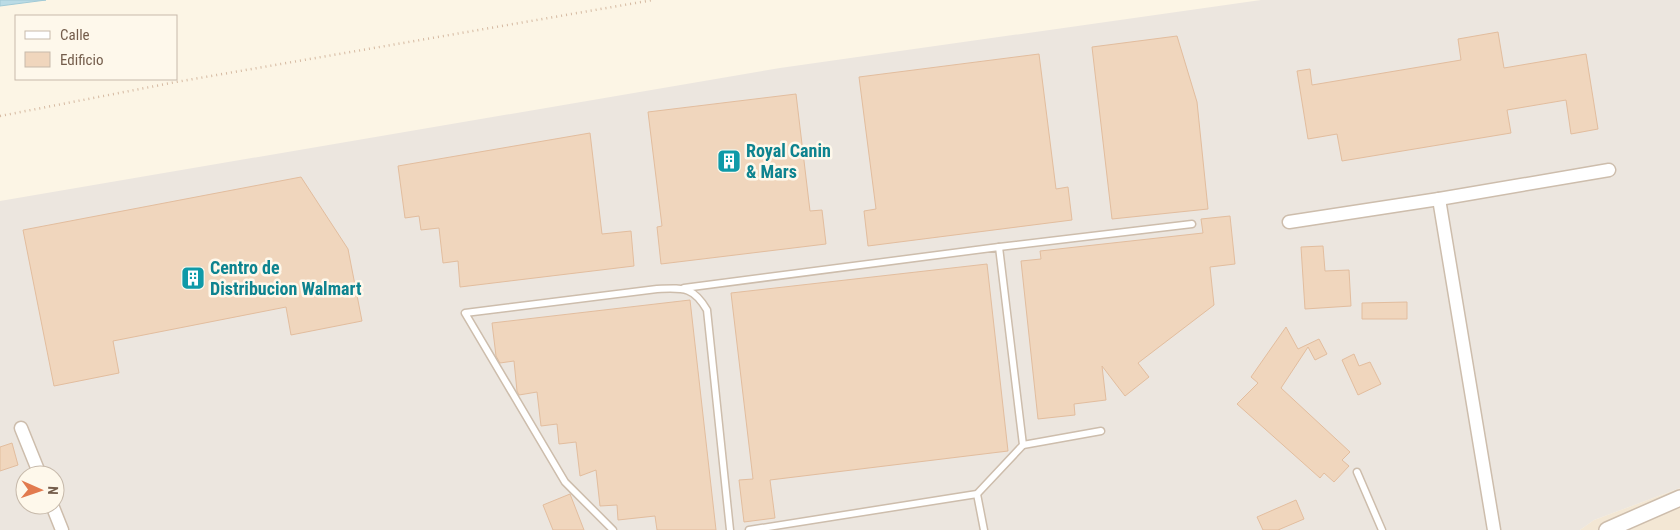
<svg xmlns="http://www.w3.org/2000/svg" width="1680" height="530" font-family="'Roboto Condensed',sans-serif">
<rect width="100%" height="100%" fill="#fcf5e5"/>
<polygon fill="#f3e7d4" points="1680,488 1680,530 1580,530 1594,520"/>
<path fill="#ece6df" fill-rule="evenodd" d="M1261,0H1680V488L1594,520L1580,530H0V201L780,68ZM25,475H55V505H25Z"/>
<polygon fill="#badbe5" stroke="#a1cad6" points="0,0 46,0 0,6"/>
<g fill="#f0d6bd" stroke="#e2bd9e">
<polygon points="1498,32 1504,68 1586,54 1598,129 1571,134 1566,100 1507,110 1511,133 1342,161 1337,134 1308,139 1297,71 1310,69 1312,85 1461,60 1458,39"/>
<polygon points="1177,36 1197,102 1208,209 1112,219 1092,47"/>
<polygon points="1039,54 1056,189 1068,187 1072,220 868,246 864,211 876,209 859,77"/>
<polygon points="796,94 810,211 822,210 826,244 661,264 657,227 662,226 648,112"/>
<polygon points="590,133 602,234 631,231 634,266 460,287 458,261 443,263 439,228 421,230 419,216 405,218 398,166"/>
<polygon points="301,177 348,249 362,321 291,335 286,307 113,341 119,373 54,386 23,230"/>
<polygon points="1230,216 1235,264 1210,267 1214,305 1138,363 1149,377 1125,396 1102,366 1106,400 1074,404 1075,415 1038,419 1021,261 1041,259 1040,251 1203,233 1201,219"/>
<polygon points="1323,246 1325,271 1349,270 1351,306 1305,309 1301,247"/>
<polygon points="987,264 1008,451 770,480 775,518 744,522 739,480 753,479 731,293"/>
<polygon points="690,300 716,530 657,530 655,516 618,520 617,505 600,506 596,470 580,476 576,442 559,444 557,424 541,426 537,392 519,395 517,391 514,361 500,363 496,356 492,323"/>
<polygon points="1407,302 1407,319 1362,319 1362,303"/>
<polygon points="1286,327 1298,349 1319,339 1327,354 1315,360 1308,347 1281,388 1350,452 1342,460 1349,466 1334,482 1324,473 1320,478 1237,404 1258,383 1251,377"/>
<polygon points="1354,354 1359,366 1370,362 1381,384 1358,395 1342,360"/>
<polygon points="12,443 18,465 0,471 0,447"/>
<polygon points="570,494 584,530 553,530 543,505"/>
<polygon points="1296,500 1304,519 1278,530 1263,530 1257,517"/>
</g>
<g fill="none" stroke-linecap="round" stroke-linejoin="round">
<g stroke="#cdbdac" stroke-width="9">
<g id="service">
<polyline points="999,247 1192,224"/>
<polyline points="684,288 999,247 1023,445 977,494 749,530"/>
<polyline points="1023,445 1101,431"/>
<polyline points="1357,472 1382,530"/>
<polyline points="977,494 984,530"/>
<path d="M613,530L565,482L465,313L657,289C683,288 693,286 707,310L730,530"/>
</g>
</g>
<g stroke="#cdbdac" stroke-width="15">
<g id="minor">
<polyline points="1439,199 1494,530"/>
<polyline points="1289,222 1439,199 1609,170"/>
<polyline points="21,428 40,475"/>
<polyline points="52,505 62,530"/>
</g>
</g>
<g stroke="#cdbdac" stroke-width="18">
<polyline id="tertiary" points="1607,530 1680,498"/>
</g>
<polyline stroke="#d5b9a1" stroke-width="2.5" stroke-dasharray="1 4" stroke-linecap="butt" points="0,116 176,82 653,0"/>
<use href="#service" stroke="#fff" stroke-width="6"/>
<use href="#minor" stroke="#fff" stroke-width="12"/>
<use href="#tertiary" stroke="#fff" stroke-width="15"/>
</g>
<defs>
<g id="building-square" transform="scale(1.25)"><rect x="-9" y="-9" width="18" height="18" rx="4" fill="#0f9aa8" stroke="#fef8eb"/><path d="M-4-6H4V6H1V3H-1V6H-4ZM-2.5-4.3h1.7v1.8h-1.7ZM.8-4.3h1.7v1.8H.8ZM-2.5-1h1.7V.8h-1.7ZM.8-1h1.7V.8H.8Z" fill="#fff"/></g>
</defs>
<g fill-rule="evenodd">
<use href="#building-square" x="729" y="161"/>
<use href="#building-square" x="193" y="278"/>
</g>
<g text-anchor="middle" stroke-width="5" stroke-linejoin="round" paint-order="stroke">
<g font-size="18" font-weight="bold" fill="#0d838f" stroke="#fef8eb" text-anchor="start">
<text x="746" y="157">Royal Canin<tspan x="746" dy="21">&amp; Mars</tspan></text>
<text x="210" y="274">Centro de<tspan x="210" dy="21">Distribucion Walmart</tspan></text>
</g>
</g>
<rect x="15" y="15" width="162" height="65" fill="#fef8eb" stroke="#c7baab"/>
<rect x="25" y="31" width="25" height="8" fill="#ffffff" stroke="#c7baab"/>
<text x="60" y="40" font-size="15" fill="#745d4b">Calle</text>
<rect x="25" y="52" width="25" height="15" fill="#f0d6bd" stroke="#c7baab"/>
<text x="60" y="65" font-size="15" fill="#745d4b">Edificio</text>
<g transform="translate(40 490) rotate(92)"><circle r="24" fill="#fef8eb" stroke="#c7baab"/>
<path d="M0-4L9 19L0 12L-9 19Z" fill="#e27a4e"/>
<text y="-8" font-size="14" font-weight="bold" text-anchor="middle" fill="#745d4b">N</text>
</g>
</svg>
